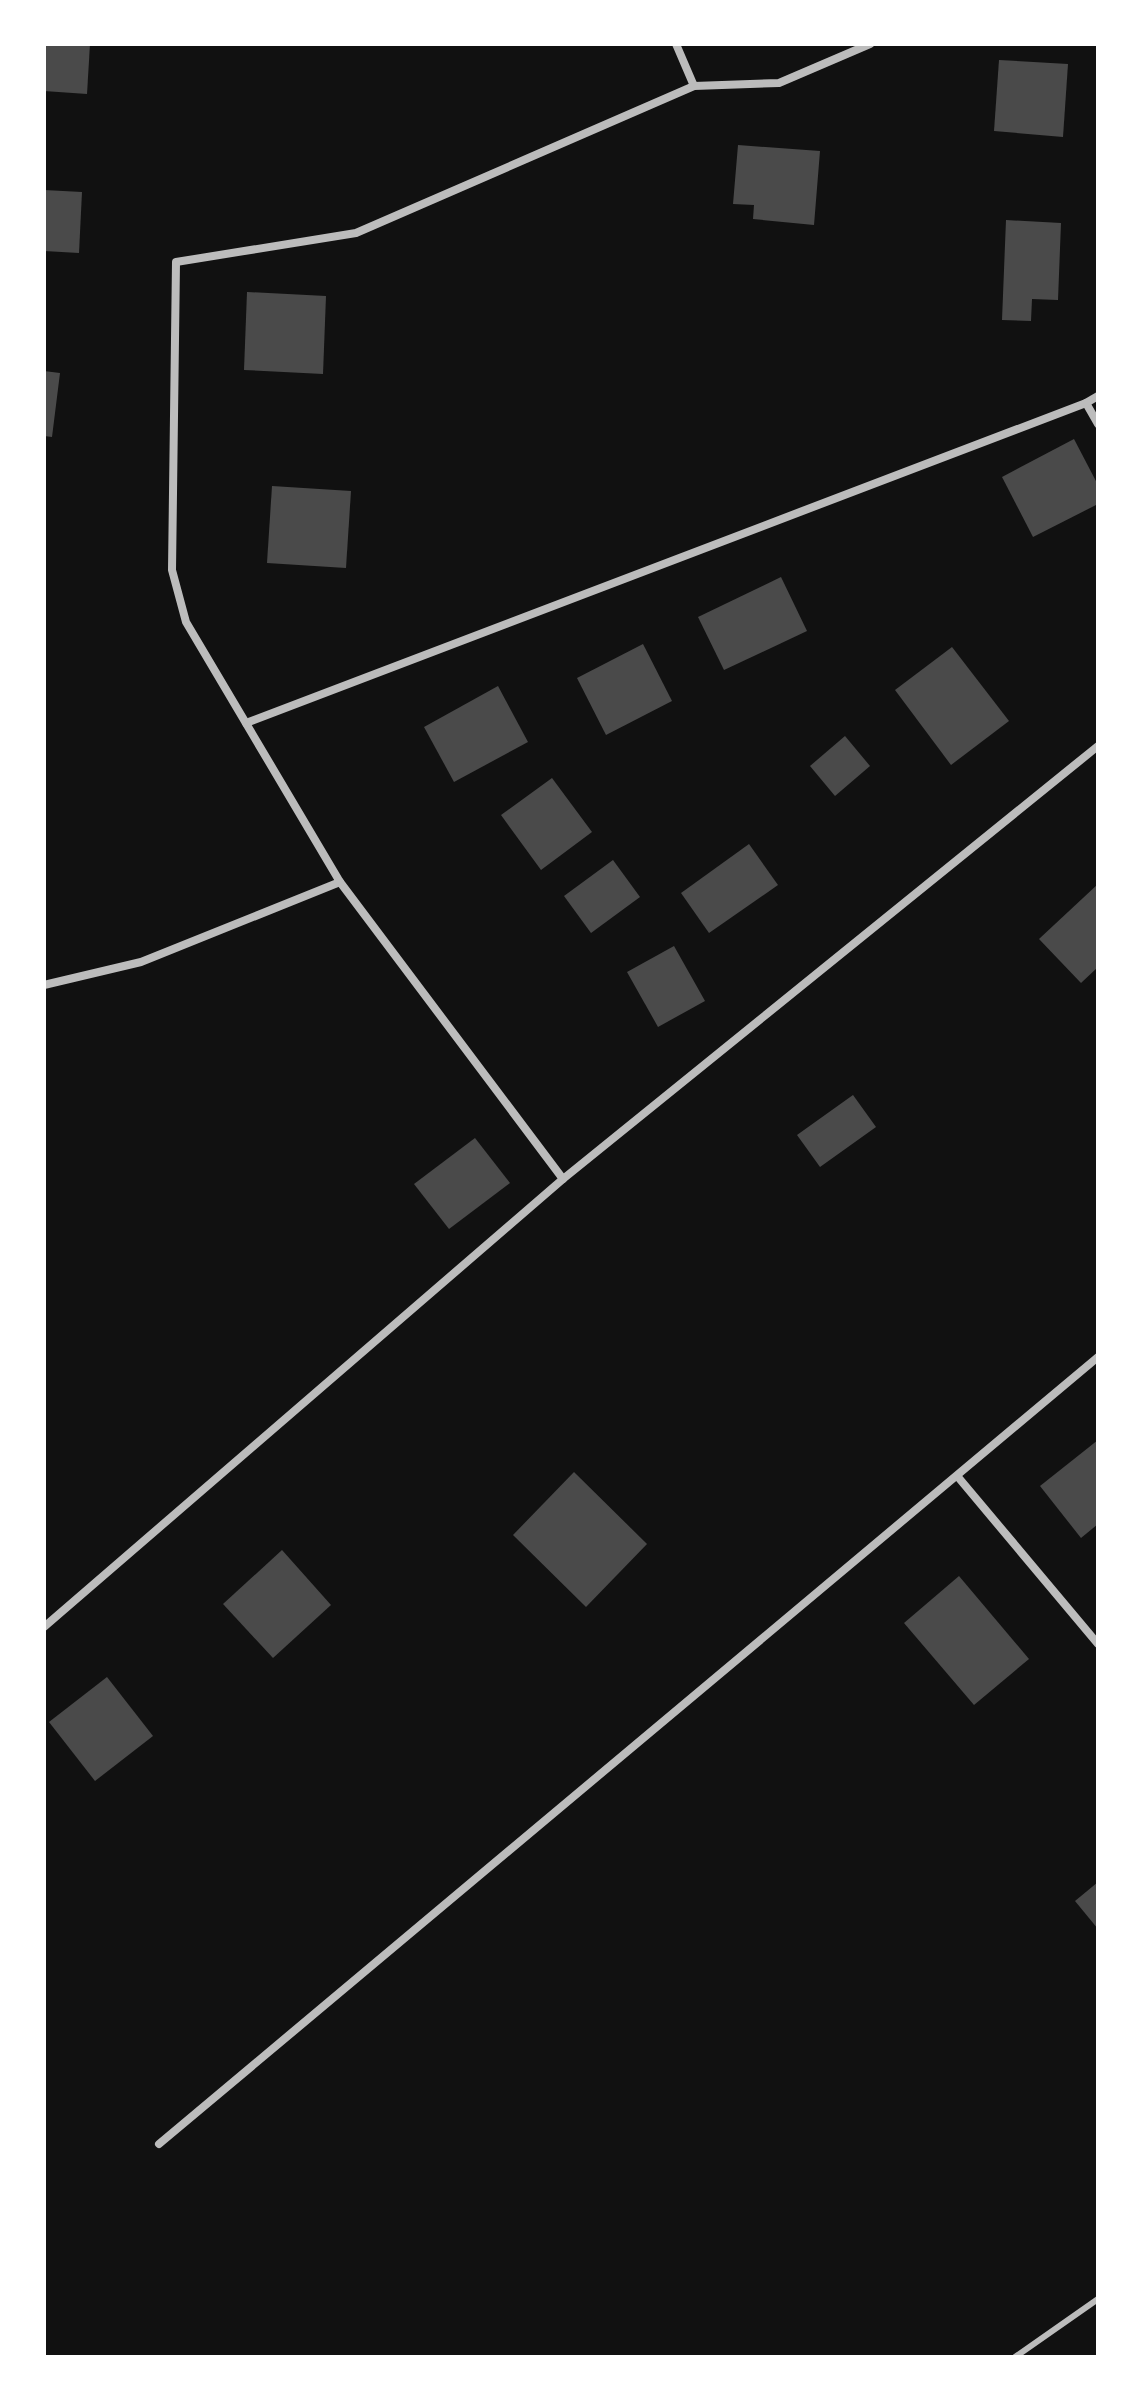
<svg xmlns="http://www.w3.org/2000/svg" width="1142" height="2401" font-family="'Source Sans 3',sans-serif">
<rect width="100%" height="100%" fill="#111"/>
<g fill="#4a4a4a">
<polygon points="44,44 90,44 87,94 44,91"/>
<polygon points="999,60 1068,64 1063,137 994,131"/>
<polygon points="738,145 820,151 814,225 753,219 754,205 733,204"/>
<polygon points="44,190 82,192 79,253 44,251"/>
<polygon points="1006,220 1061,223 1058,300 1032,299 1031,321 1002,320"/>
<polygon points="247,292 326,296 323,374 244,370"/>
<polygon points="44,371 60,373 52,437 44,436"/>
<polygon points="1074,439 1098,485 1098,504 1033,537 1002,477"/>
<polygon points="272,486 351,491 346,568 267,563"/>
<polygon points="781,577 807,631 724,670 698,617"/>
<polygon points="643,644 672,701 606,735 577,678"/>
<polygon points="952,647 1009,721 951,765 895,690"/>
<polygon points="498,686 528,742 454,782 424,727"/>
<polygon points="845,736 870,766 835,796 810,766"/>
<polygon points="552,778 592,832 541,870 501,815"/>
<polygon points="749,844 778,885 709,933 681,893"/>
<polygon points="613,860 640,897 591,933 564,896"/>
<polygon points="1098,884 1098,967 1081,983 1039,939"/>
<polygon points="674,946 705,1001 658,1027 627,972"/>
<polygon points="853,1095 876,1127 820,1167 797,1135"/>
<polygon points="475,1138 510,1183 449,1229 414,1184"/>
<polygon points="1098,1440 1098,1524 1081,1538 1040,1486"/>
<polygon points="574,1472 647,1544 586,1607 513,1535"/>
<polygon points="282,1550 331,1605 273,1658 223,1604"/>
<polygon points="959,1576 1029,1659 974,1705 904,1623"/>
<polygon points="107,1677 153,1736 95,1781 49,1722"/>
<polygon points="1098,1882 1098,1929 1075,1901"/>
</g>
<g fill="none" stroke-linecap="round" stroke-linejoin="round">
<polyline stroke="#bcbcbc" stroke-width="6" points="1015,2357 1098,2299"/>
<g stroke="#bcbcbc" stroke-width="8">
<polyline points="676,44 694,86 779,83 870,44"/>
<polyline points="1086,403 1098,424"/>
<polyline points="246,723 1086,403 1098,396"/>
<polyline points="44,985 141,962 340,882"/>
<polyline points="563,1179 340,882 186,622 172,570 176,262 356,233 694,86"/>
<polyline points="958,1477 1098,1644"/>
<polyline points="44,1627 563,1179 1098,746"/>
<polyline points="159,2144 1098,1357"/>
</g>
</g>
<rect width="1142" height="2401" fill="none" stroke="#ffffff" stroke-width="92"/>
</svg>
